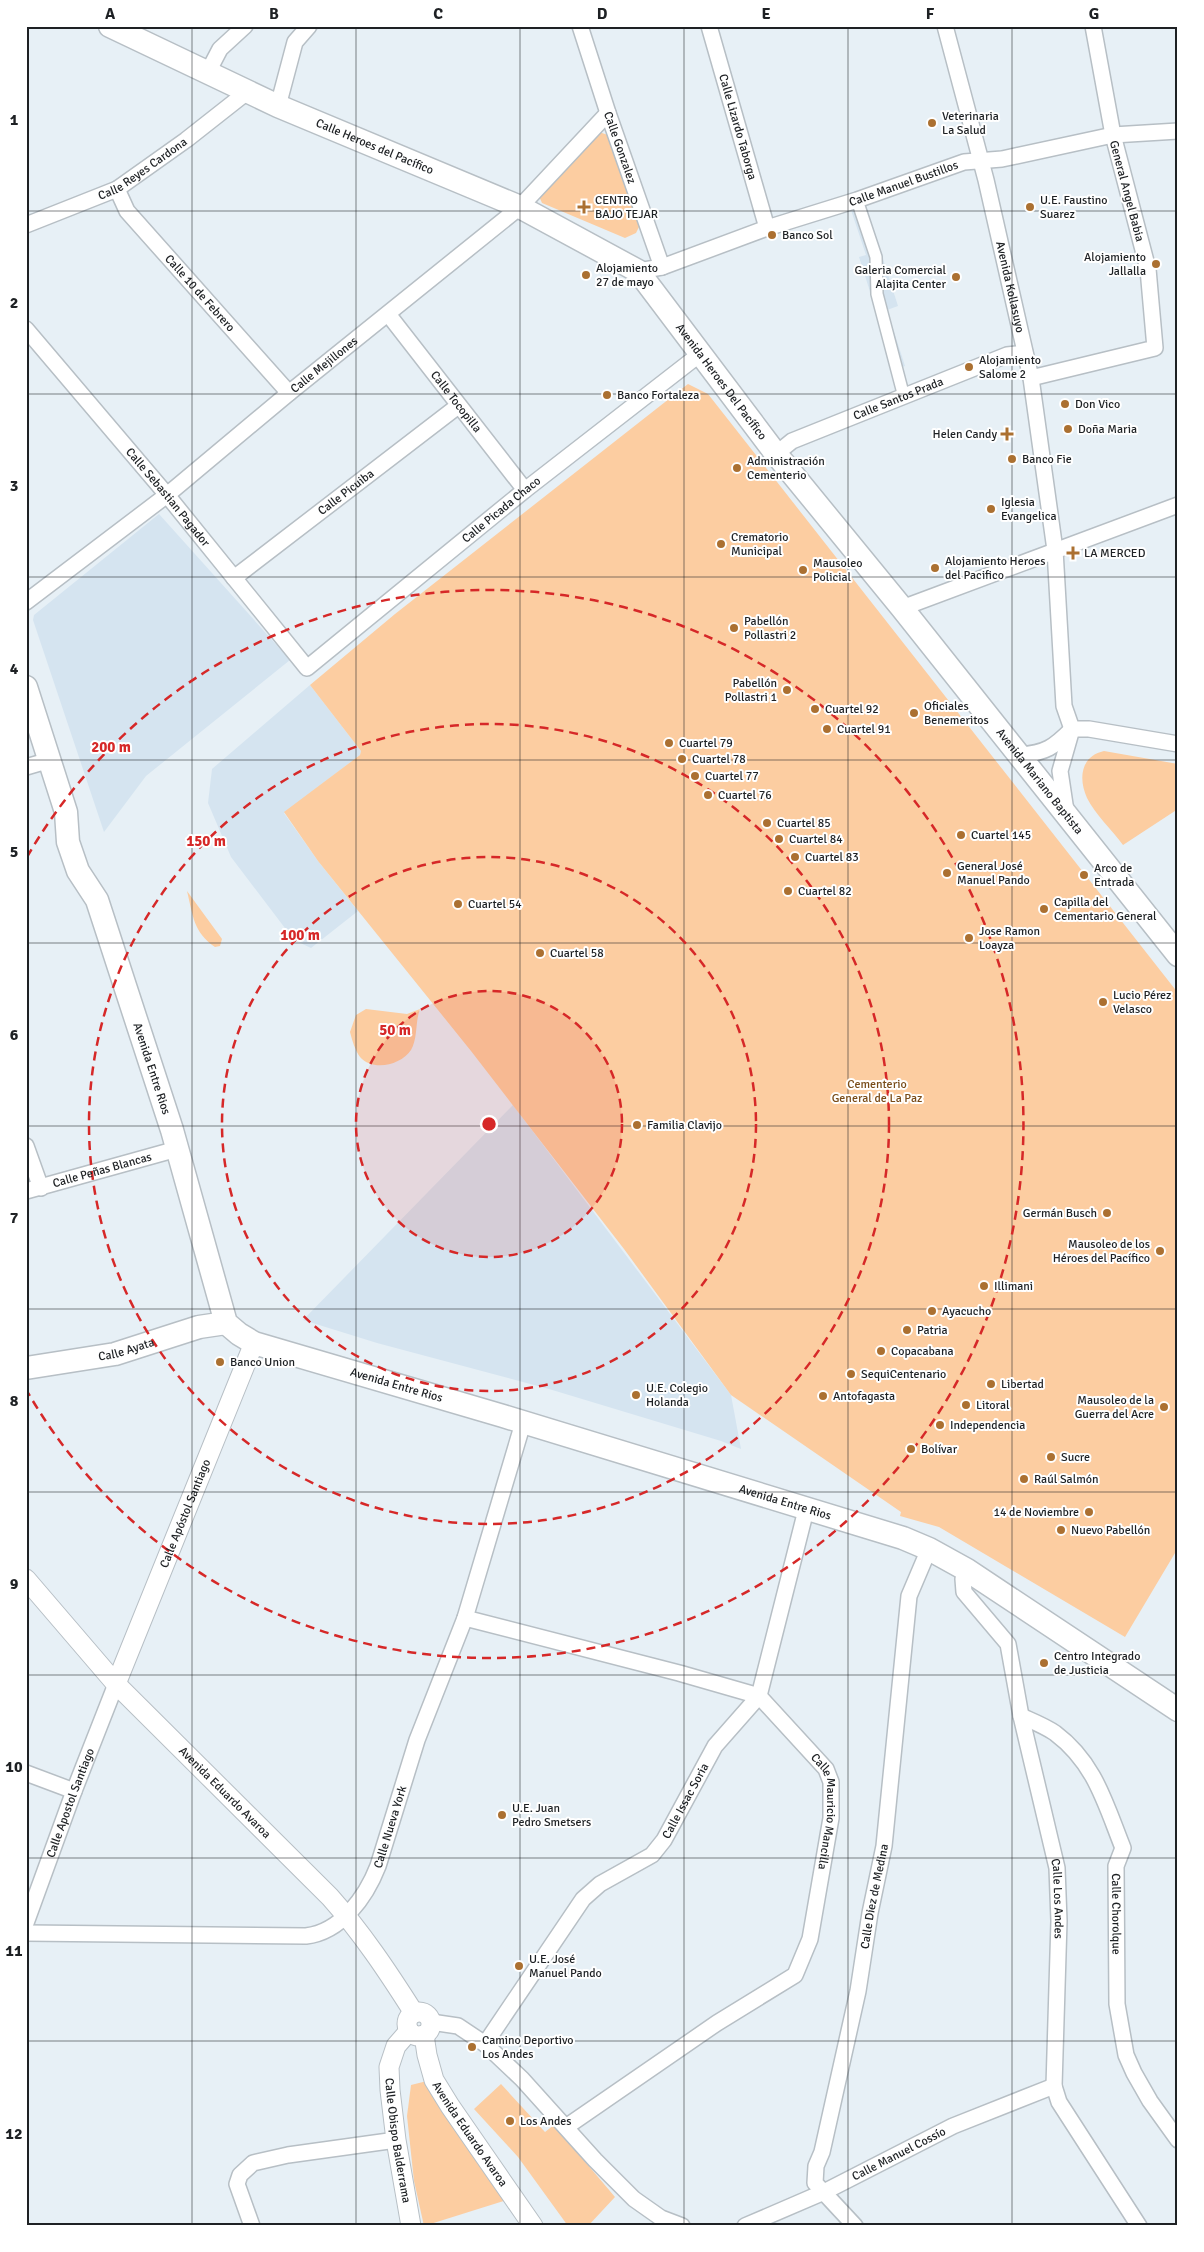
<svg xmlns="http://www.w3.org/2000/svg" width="1204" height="2252" font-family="Signika,sans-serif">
<rect width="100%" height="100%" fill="#e7f0f6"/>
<g fill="#d5e4f0">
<polygon points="866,206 898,306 887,310 905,366 895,370 859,257 866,255 851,210"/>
<polygon points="159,514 290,660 146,776 104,832 33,620 34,615"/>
<polygon points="310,685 361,751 360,755 284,813 318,861 358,911 311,948 294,940 231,857 208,803 212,769"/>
<polygon points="513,1105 731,1395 741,1449 721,1441 549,1389 377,1343 303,1320"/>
</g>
<g fill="#fccda1">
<polygon points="599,132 611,136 640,225 636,233 625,238 542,203 538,194"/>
<polygon points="688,384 708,394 1178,993 1178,1548 1125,1637 939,1527 900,1516 901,1512 731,1395 624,1249 471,1051 318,861 284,812 360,755 361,751 310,685 395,614"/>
<path d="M1104,751L1178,764V809L1123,845C1112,830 1095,814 1087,798C1078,778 1081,756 1104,751Z"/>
<path d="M187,891L222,939L220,946L215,947C193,932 193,915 187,891Z"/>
<path d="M366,1009L407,1014L420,1009C415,1022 418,1038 411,1050C401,1065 373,1072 360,1057C355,1050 352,1040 350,1032L356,1015Z"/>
<polygon points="427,2081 510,2199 424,2226 414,2181 407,2116 411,2085"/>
<polygon points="501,2084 545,2132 554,2125 615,2197 588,2226 568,2226 518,2157 474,2109"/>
</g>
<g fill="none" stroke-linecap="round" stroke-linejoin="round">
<g stroke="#b7bfc5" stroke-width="14">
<polyline id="pedestrian" points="857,200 876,257 877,294 904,397"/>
</g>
<g stroke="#b7bfc5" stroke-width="18">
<g id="minor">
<path id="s1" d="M580,26L608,113L662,267"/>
<path id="s2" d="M709,26L767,228"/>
<path id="s3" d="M945,26L986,180L1031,378L1055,550L1064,706L1072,729L1060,771L1066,811"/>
<polyline points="208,72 220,49 245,26"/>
<polyline points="278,106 295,42 309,26"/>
<path id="s4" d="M117,189L127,211L289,393"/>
<path id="s5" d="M26,225L117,189L186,140L247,92"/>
<path id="s6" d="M638,271L662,267L767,228L857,200L964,162L1002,159L1113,135L1178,131"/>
<path id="s7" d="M388,314L525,490"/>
<path id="s8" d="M26,329L167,495L307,668L525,490L700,354"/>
<polyline points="1031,378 1155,348 1148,269 1113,135 1093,26"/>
<path id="s9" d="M776,454L792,441L1007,355L1025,353"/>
<path id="s10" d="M234,578L458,406"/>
<path id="s11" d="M26,602L167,495L289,393L520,207L608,113"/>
<polyline points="902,608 1178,505"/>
<path d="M1020,755C1046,753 1054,747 1072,729H1089L1178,744"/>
<polyline points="26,767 50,760"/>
<polyline points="26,1146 41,1188"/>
<path id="s12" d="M26,1191L177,1149"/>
<path id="s13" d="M967,1570L963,1579L964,1592L1008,1644L1021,1716L1057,1868L1059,1921L1054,2086L1059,2102L1139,2226"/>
<path id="s14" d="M465,1618L679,1673L759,1696L826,1769L831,1782V1818L810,1939L795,1975L717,2023L566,2127"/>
<path id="s15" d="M1021,1716C1032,1721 1045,1726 1055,1733C1095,1763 1105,1803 1123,1848L1116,1866L1117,2004L1126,2055L1134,2073L1150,2101L1178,2140"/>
<polyline points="26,1773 74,1791"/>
<path id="s16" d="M26,1923L74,1791L116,1684"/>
<path id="s17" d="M26,1933L306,1936C341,1932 366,1897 378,1866L417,1740L465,1618L523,1423"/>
<polyline points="431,2022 458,2026 485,2044 522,2079 595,2160 634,2199 661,2218 682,2226"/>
<path id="s18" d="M485,2044L583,1899L600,1884L652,1855L664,1840L715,1746L759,1696L806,1510"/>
<polyline points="252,2226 237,2184 240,2175 253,2163 288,2155 396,2140"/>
<path id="s19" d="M745,2226L824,2192L953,2126L1054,2086"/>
<path id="s20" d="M855,2226L815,2183L816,2166L822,2152L858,1991L870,1913L884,1846L909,1596L929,1549"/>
</g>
</g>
<g stroke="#b7bfc5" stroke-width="21">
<g id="tertiary">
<path id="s21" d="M26,1579L116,1684L330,1897C362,1933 388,1972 414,2013"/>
<path id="s22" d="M116,1684L254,1343"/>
<circle cx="419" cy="2024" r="12"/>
<path id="s23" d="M409,2031L396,2046L389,2067L390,2090L396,2140L411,2226"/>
<path id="s24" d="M424,2035L427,2055L434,2080L450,2106L533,2226"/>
</g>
</g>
<g stroke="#b7bfc5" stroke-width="25">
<g id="secondary">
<path id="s25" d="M110,26L278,106L520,207L638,271L776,454L902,608L1178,955"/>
<path id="s26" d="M26,687L66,812L68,842L78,871L97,900L172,1130L226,1323L239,1334L254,1343L503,1416L903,1538L929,1549L967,1570L1178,1710"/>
<path id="s27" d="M26,1368L115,1354L199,1327L226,1323"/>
</g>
</g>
<use href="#pedestrian" stroke="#fff" stroke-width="11"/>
<use href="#minor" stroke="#fff" stroke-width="15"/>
<use href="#tertiary" stroke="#fff" stroke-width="19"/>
<use href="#secondary" stroke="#fff" stroke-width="22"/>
</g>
<path fill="none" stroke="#1e2124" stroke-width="1" stroke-opacity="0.55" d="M192,26V2226M356,26V2226M520,26V2226M684,26V2226M848,26V2226M1012,26V2226M26,211H1178M26,394H1178M26,577H1178M26,760H1178M26,943H1178M26,1126H1178M26,1309H1178M26,1492H1178M26,1675H1178M26,1858H1178M26,2041H1178"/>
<circle cx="489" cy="1124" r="133" fill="#d62828" fill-opacity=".12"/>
<g fill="none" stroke="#d62828" stroke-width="2.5" stroke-dasharray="9 6">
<circle cx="489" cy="1124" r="133"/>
<circle cx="489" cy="1124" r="267"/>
<circle cx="489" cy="1124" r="400"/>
<path d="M27 857A534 534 0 1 1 27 1391"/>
</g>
<g fill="#ab7031" stroke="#fff" stroke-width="2">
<circle cx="932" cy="123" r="5"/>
<path d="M581.5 199.5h5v5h5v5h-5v5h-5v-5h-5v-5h5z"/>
<circle cx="1030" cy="207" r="5"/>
<circle cx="772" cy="235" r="5"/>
<circle cx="1156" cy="264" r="5"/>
<circle cx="586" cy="275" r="5"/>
<circle cx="956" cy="277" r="5"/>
<circle cx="969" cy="367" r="5"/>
<circle cx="607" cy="395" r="5"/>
<circle cx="1065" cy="404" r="5"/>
<circle cx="1068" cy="429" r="5"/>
<path d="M1004.5 426.5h5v5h5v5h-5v5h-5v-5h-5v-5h5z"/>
<circle cx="1012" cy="459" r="5"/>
<circle cx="737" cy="468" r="5"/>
<circle cx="991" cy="509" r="5"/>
<circle cx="721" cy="544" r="5"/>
<path d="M1070.5 545.5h5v5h5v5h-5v5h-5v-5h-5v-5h5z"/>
<circle cx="935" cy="568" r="5"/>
<circle cx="803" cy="570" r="5"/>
<circle cx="734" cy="628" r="5"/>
<circle cx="787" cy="690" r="5"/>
<circle cx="815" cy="709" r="5"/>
<circle cx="914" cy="713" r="5"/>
<circle cx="827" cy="729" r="5"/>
<circle cx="669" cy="743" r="5"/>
<circle cx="682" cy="759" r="5"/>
<circle cx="695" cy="776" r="5"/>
<circle cx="708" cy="795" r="5"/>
<circle cx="767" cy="823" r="5"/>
<circle cx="961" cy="835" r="5"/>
<circle cx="779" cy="839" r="5"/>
<circle cx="795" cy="857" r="5"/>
<circle cx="947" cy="873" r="5"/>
<circle cx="1084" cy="875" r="5"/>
<circle cx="788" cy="891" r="5"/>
<circle cx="458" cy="904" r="5"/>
<circle cx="1044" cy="909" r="5"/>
<circle cx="969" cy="938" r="5"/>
<circle cx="540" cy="953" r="5"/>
<circle cx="1103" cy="1002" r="5"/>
<circle cx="637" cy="1125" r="5"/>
<circle cx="1107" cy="1213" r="5"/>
<circle cx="1160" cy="1251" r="5"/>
<circle cx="984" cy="1286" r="5"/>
<circle cx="932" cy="1311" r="5"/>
<circle cx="907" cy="1330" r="5"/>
<circle cx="881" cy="1351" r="5"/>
<circle cx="220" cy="1362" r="5"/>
<circle cx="851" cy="1374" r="5"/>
<circle cx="991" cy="1384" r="5"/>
<circle cx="636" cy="1395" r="5"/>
<circle cx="823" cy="1396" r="5"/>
<circle cx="966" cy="1405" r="5"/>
<circle cx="1164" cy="1407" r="5"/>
<circle cx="940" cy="1425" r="5"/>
<circle cx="911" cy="1449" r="5"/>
<circle cx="1051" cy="1457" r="5"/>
<circle cx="1024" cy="1479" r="5"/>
<circle cx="1089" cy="1512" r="5"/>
<circle cx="1061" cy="1530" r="5"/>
<circle cx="1044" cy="1663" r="5"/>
<circle cx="502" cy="1815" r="5"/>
<circle cx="519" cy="1966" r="5"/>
<circle cx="472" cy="2047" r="5"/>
<circle cx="510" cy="2121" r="5"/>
</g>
<g text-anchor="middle" stroke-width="4" stroke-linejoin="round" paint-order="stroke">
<g font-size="12" fill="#1e2124" stroke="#fff" text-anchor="start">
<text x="942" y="120">Veterinaria<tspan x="942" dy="14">La Salud</tspan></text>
<text x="595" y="204">CENTRO<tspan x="595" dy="14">BAJO TEJAR</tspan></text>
<text x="1040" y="204">U.E. Faustino<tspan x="1040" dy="14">Suarez</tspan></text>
<text x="782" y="239">Banco Sol</text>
<text x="1146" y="261" text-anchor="end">Alojamiento<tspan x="1146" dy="14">Jallalla</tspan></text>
<text x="596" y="272">Alojamiento<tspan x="596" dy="14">27 de mayo</tspan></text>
<text x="946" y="274" text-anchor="end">Galeria Comercial<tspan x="946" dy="14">Alajita Center</tspan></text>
<text x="979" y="364">Alojamiento<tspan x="979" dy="14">Salome 2</tspan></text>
<text x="617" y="399">Banco Fortaleza</text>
<text x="1075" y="408">Don Vico</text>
<text x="1078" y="433">Doña Maria</text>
<text x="997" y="438" text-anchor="end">Helen Candy</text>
<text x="1022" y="463">Banco Fie</text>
<text x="747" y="465">Administración<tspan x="747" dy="14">Cementerio</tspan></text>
<text x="1001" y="506">Iglesia<tspan x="1001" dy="14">Evangelica</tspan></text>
<text x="731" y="541">Crematorio<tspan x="731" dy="14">Municipal</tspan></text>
<text x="1084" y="557">LA MERCED</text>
<text x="945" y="565">Alojamiento Heroes<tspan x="945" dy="14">del Pacifico</tspan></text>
<text x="813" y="567">Mausoleo<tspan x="813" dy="14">Policial</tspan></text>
<text x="744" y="625">Pabellón<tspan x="744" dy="14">Pollastri 2</tspan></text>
<text x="777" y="687" text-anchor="end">Pabellón<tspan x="777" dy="14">Pollastri 1</tspan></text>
<text x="924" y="710">Oficiales<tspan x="924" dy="14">Benemeritos</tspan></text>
<text x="825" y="713">Cuartel 92</text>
<text x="837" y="733">Cuartel 91</text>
<text x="679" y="747">Cuartel 79</text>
<text x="692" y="763">Cuartel 78</text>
<text x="705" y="780">Cuartel 77</text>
<text x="718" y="799">Cuartel 76</text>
<text x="777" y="827">Cuartel 85</text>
<text x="971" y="839">Cuartel 145</text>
<text x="789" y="843">Cuartel 84</text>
<text x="805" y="861">Cuartel 83</text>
<text x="957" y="870">General José<tspan x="957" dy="14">Manuel Pando</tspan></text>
<text x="1094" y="872">Arco de<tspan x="1094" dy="14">Entrada</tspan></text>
<text x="798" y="895">Cuartel 82</text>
<text x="1054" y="906">Capilla del<tspan x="1054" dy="14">Cementario General</tspan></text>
<text x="468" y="908">Cuartel 54</text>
<text x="979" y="935">Jose Ramon<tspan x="979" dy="14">Loayza</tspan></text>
<text x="550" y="957">Cuartel 58</text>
<text x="1113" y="999">Lucio Pérez<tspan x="1113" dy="14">Velasco</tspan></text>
<text x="647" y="1129">Familia Clavijo</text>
<text x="1097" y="1217" text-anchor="end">Germán Busch</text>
<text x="1150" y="1248" text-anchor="end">Mausoleo de los<tspan x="1150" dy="14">Héroes del Pacífico</tspan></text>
<text x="994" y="1290">Illimani</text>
<text x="942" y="1315">Ayacucho</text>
<text x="917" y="1334">Patria</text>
<text x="891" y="1355">Copacabana</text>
<text x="230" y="1366">Banco Union</text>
<text x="861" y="1378">SequiCentenario</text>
<text x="1001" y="1388">Libertad</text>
<text x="646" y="1392">U.E. Colegio<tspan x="646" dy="14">Holanda</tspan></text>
<text x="833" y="1400">Antofagasta</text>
<text x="1154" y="1404" text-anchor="end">Mausoleo de la<tspan x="1154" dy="14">Guerra del Acre</tspan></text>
<text x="976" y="1409">Litoral</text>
<text x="950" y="1429">Independencia</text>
<text x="921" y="1453">Bolívar</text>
<text x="1061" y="1461">Sucre</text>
<text x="1034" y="1483">Raúl Salmón</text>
<text x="1079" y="1516" text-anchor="end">14 de Noviembre</text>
<text x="1071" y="1534">Nuevo Pabellón</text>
<text x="1054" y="1660">Centro Integrado<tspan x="1054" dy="14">de Justicia</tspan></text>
<text x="512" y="1812">U.E. Juan<tspan x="512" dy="14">Pedro Smetsers</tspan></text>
<text x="529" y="1963">U.E. José<tspan x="529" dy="14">Manuel Pando</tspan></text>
<text x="482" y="2044">Camino Deportivo<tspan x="482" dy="14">Los Andes</tspan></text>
<text x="520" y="2125">Los Andes</text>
</g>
<g font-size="12" fill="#1e2124" stroke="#fff">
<text dy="4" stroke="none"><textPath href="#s2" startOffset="105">Calle Lizardo Taborga</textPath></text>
<text dy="4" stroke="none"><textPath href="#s25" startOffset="291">Calle Heroes del Pacífico</textPath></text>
<text dy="4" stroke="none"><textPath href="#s1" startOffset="128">Calle Gonzalez</textPath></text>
<text dy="4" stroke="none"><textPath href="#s5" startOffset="130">Calle Reyes Cardona</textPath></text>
<text dy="4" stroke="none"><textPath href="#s6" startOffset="280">Calle Manuel Bustillos</textPath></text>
<text transform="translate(1127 191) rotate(75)" y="4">General Angel Babia</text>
<text dy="4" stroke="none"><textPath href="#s3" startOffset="269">Avenida Kollasuyo</textPath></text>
<text dy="4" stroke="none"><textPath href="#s4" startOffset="134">Calle 10 de Febrero</textPath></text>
<text dy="4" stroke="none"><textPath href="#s11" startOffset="381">Calle Mejillones</textPath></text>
<text dy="4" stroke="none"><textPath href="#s25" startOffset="721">Avenida Heroes Del Pacífico</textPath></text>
<text dy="4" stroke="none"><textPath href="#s9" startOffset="135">Calle Santos Prada</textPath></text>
<text dy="4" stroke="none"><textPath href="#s7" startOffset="111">Calle Tocopilla</textPath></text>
<text dy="4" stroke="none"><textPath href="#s10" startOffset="141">Calle Picuiba</textPath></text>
<text dy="4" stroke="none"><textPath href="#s8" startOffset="220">Calle Sebastian Pagador</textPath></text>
<text dy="4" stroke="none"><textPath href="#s8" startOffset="691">Calle Picada Chaco</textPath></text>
<text dy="4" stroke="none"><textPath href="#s25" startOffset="1232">Avenida Mariano Baptista</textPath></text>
<text dy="4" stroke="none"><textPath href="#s26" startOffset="404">Avenida Entre Rios</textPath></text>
<text dy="4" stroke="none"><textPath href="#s12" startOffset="79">Calle Peñas Blancas</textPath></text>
<text dy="4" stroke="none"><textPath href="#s27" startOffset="102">Calle Ayata</textPath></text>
<text dy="4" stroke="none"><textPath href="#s26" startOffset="852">Avenida Entre Rios</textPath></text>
<text dy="4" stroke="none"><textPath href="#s26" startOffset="1258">Avenida Entre Rios</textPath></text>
<text dy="4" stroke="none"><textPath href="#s22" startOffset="184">Calle Apóstol Santiago</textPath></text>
<text dy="4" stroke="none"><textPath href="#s21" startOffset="292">Avenida Eduardo Avaroa</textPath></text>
<text dy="4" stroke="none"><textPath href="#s18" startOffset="321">Calle Issac Soria</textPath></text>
<text dy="4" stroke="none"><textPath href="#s16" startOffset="128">Calle Apostol Santiago</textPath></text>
<text dy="4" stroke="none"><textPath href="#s14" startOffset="445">Calle Mauricio Mancilla</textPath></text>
<text dy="4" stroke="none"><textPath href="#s17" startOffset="426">Calle Nueva York</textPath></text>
<text dy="4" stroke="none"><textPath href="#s20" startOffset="352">Calle Diez de Medina</textPath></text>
<text dy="4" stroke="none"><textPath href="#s13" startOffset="351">Calle Los Andes</textPath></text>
<text dy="4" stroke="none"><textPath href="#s15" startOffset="241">Calle Chorolque</textPath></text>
<text dy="4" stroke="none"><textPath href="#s24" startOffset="111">Avenida Eduardo Avaroa</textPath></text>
<text dy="4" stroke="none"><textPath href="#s23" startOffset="116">Calle Obispo Balderrama</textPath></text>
<text dy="4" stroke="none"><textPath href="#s19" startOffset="170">Calle Manuel Cossío</textPath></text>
</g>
<g font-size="12" fill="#794b17" stroke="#fff">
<text x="877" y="1088">Cementerio<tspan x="877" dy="14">General de La Paz</tspan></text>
</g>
</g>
<circle cx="489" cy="1124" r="8" fill="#d62828" stroke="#fff" stroke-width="2.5"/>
<g font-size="15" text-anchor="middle" font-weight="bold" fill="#d62828" stroke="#fff" stroke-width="4" stroke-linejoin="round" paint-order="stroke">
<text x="111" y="752">200 m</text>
<text x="206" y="846">150 m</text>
<text x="300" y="940">100 m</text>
<text x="395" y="1035">50 m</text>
</g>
<rect width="1204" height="2252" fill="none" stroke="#ffffff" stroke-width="55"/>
<rect x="28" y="28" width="1148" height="2196" fill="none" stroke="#1e2124" stroke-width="2"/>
<g font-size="16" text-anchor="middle" font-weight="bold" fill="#1e2124">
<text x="110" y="19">A</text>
<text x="274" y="19">B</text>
<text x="438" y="19">C</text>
<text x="602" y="19">D</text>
<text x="766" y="19">E</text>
<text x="930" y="19">F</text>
<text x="1094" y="19">G</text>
<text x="14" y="125">1</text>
<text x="14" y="308">2</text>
<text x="14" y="491">3</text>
<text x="14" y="674">4</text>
<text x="14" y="857">5</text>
<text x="14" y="1040">6</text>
<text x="14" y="1223">7</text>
<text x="14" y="1406">8</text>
<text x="14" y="1589">9</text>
<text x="14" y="1772">10</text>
<text x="14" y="1956">11</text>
<text x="14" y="2139">12</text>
</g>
</svg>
